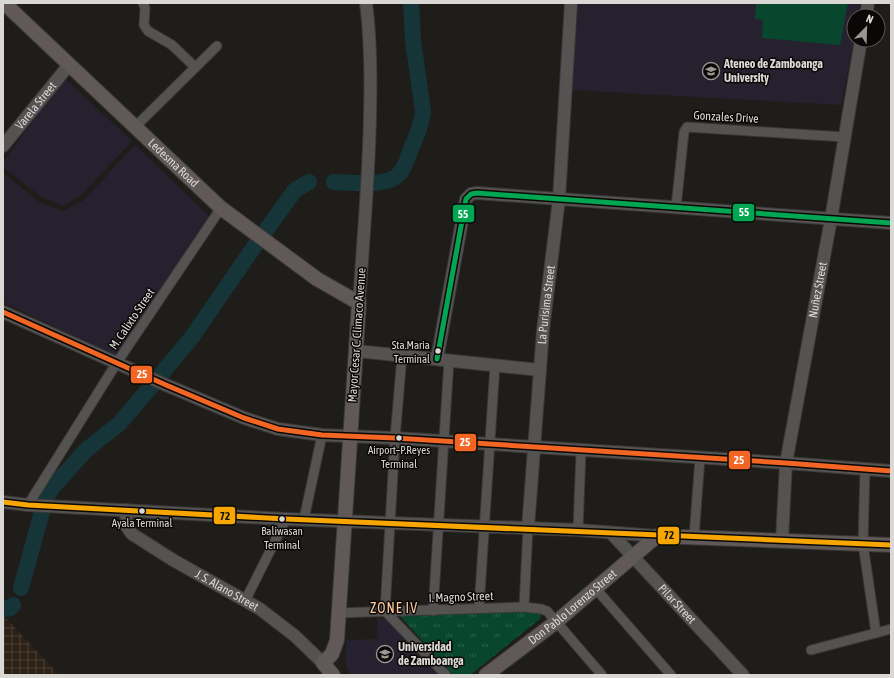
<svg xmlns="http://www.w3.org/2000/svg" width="894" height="678" font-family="'Asap Condensed',sans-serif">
<defs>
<pattern id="industrial-grid" width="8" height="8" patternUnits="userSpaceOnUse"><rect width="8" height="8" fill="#2d2116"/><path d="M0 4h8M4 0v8" fill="none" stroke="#4b4037"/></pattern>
<pattern id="park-tufts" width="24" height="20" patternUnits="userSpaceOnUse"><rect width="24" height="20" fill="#08462d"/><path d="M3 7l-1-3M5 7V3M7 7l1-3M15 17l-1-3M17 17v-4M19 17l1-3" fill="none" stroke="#2b604b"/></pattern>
</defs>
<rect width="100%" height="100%" fill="#1f1d1a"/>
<polygon fill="url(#industrial-grid)" points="3,615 59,675 3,675"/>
<g fill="#25212f">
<polygon points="578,3 861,3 858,16 854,16 854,40 841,105 572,90"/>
<polygon points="64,78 132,141 81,195 64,206 43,198 3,167 3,162"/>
<polygon points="135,145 209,216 115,356 3,302 3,173 39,202 63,211 84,200"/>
<polygon points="377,618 385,618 396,622 441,675 351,675 346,668 346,640 378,639"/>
</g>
<polygon fill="#08462d" points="756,3 848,3 840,45 762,38 763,20 755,19"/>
<polygon fill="url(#park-tufts)" points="533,610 541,614 540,619 470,675 453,675 400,616"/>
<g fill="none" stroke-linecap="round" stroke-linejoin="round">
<g stroke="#163538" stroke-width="16">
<path d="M334,182C352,182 386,188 399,174C405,168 408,157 411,149C416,137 422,125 423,111L413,41L411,3"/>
<polyline points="264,233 295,190 309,182"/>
<polyline points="158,378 192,337 256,244"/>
<polyline points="21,588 46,497 53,487 86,450 119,424 154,383"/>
<polyline points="3,609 10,608 13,605"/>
</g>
<g stroke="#3a3937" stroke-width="11">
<g id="street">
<polyline points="143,3 145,8 144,25 148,31 172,45 195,67"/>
<polyline points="136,126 217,46"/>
<polyline points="676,207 684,132 687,127 844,137"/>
<polyline points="402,356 395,438 385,611 446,675"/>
<polyline points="865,470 863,544 876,633"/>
<polyline points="28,505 116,364 221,208"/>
<polyline points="304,519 322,435"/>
<polyline points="578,530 581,451"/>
<polyline points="694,537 700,458"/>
<polyline points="596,589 671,675"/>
<polyline points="245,601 286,519"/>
<polyline points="524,607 528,528"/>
<polyline points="479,608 495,365"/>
<polyline points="433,611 449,360"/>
<polyline points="338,613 524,607 541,609 547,611 602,675"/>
<polyline points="811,650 891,629"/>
</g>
</g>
<g stroke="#3a3937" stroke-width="14">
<g id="secondary">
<polyline points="866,16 868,3"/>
<path id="s1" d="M3,146L69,65"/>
<path d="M359,303C363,241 369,178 370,115C371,77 371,41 366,3"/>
<polyline points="3,312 166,385 244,418 278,429 322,435 395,438 786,463 891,471"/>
<polyline points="357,351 540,370"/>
<polyline points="437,359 466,199 471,194 477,193 891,223"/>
<polyline points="3,502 28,505 286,519 578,530 657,536"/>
<path id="s2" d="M126,510L127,527L132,534L173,560L260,609L295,636L323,663"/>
<path id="s3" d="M528,528L543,330L559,199L571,3"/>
<path id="s4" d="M611,533L743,675"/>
<path id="s5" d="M782,540L786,463L831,219L861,40"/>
</g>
</g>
<g stroke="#3a3937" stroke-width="16">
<g id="primary">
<path id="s6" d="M4,3L221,208L317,279L359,303L337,640L332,654L323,663L333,675"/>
<path id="s7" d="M486,675L556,622L657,536L891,545"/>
</g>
</g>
<use href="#street" stroke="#555351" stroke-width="9"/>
<use href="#secondary" stroke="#555351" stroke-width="12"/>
<use href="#primary" stroke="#605958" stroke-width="14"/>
<g stroke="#090806" stroke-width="8">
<polyline id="bus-1" points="437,359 466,199 471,194 477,193 891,223"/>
</g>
<g stroke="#090806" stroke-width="8">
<polyline id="bus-2" points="3,502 28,505 286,519 891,545"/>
</g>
<g stroke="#090806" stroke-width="8">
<polyline id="bus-3" points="3,312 166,385 244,418 278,429 322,435 395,438 786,463 891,471"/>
</g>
<use href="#bus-1" stroke="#00a651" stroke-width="5"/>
<use href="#bus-2" stroke="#f7a600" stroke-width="5"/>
<use href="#bus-3" stroke="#f26522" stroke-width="5"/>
</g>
<defs>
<g id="university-ring" transform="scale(0.9)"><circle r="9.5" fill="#090806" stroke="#999794" stroke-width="1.5"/><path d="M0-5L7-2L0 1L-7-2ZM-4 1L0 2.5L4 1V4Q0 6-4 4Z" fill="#999794"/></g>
</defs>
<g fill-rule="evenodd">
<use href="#university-ring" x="711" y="71"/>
<use href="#university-ring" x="385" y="654"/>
</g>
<g fill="#dad8d5" stroke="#090806" stroke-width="1.5">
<circle cx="438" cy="351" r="3.5"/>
<circle cx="399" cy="438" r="3.5"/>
<circle cx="142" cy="511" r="3.5"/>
<circle cx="282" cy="519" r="3.5"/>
</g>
<g text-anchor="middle" stroke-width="3" stroke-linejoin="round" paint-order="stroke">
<g font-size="11" fill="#dad8d5" stroke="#090806">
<text x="430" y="349" text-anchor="end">Sta.Maria<tspan x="430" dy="14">Terminal</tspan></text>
<text x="399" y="454">Airport–P.Reyes<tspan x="399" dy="14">Terminal</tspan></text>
<text x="142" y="527">Ayala Terminal</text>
<text x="282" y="535">Baliwasan<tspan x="282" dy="14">Terminal</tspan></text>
</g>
<g font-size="12" font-weight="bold" fill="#dad8d5" stroke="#090806" text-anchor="start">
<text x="724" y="68">Ateneo de Zamboanga<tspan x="724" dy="14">University</tspan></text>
<text x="398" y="651">Universidad<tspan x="398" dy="14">de Zamboanga</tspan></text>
</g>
<g font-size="12" fill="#dad8d5" stroke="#090806">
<text dy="4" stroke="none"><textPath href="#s1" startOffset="52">Varela Street</textPath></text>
<text transform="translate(726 117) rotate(3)" y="4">Gonzales Drive</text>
<text dy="4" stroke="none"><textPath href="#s6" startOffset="233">Ledesma Road</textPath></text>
<text dy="4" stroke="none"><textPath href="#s5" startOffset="253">Nuñez Street</textPath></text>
<text dy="4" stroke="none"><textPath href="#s3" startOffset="224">La Purisima Street</textPath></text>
<text transform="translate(132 319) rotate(-56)" y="4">M. Calixto Street</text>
<text transform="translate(357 335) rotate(-86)" y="4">Mayor Cesar C. Climaco Avenue</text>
<text dy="4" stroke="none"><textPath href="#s2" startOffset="136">J. S. Alano Street</textPath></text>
<text transform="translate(461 597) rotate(-2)" y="4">I. Magno Street</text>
<text dy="4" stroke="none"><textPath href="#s4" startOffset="97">Pilar Street</textPath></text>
<text dy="4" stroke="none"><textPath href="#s7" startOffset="110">Don Pablo Lorenzo Street</textPath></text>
</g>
<g font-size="14" letter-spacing="1" fill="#fec9a1" stroke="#090806">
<text x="394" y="613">ZONE IV</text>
</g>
</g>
<g stroke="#090806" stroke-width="1.5">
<rect x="732" y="203" width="23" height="19" rx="4" fill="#00a651"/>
<rect x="452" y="204" width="23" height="19" rx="4" fill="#00a651"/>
<rect x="130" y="365" width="23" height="19" rx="4" fill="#f26522"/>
<rect x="454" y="433" width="23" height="19" rx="4" fill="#f26522"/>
<rect x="728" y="450" width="23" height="20" rx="4" fill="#f26522"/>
<rect x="213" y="506" width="23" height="19" rx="4" fill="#f7a600"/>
<rect x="657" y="526" width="23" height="19" rx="4" fill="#f7a600"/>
</g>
<g font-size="11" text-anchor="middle" font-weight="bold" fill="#fff">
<text x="744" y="216">55</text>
<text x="463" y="218">55</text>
<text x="142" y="378">25</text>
<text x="465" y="446">25</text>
<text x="739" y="464">25</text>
</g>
<g font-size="11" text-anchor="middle" font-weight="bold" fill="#111">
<text x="225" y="520">72</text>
<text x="669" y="539">72</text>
</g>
<rect width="894" height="678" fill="none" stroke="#dad8d5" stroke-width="8"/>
<g transform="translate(866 28) rotate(23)"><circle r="19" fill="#090806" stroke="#5d5b59"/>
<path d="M0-3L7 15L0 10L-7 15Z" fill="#999794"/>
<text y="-6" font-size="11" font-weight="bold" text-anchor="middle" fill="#dad8d5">N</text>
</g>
</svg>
